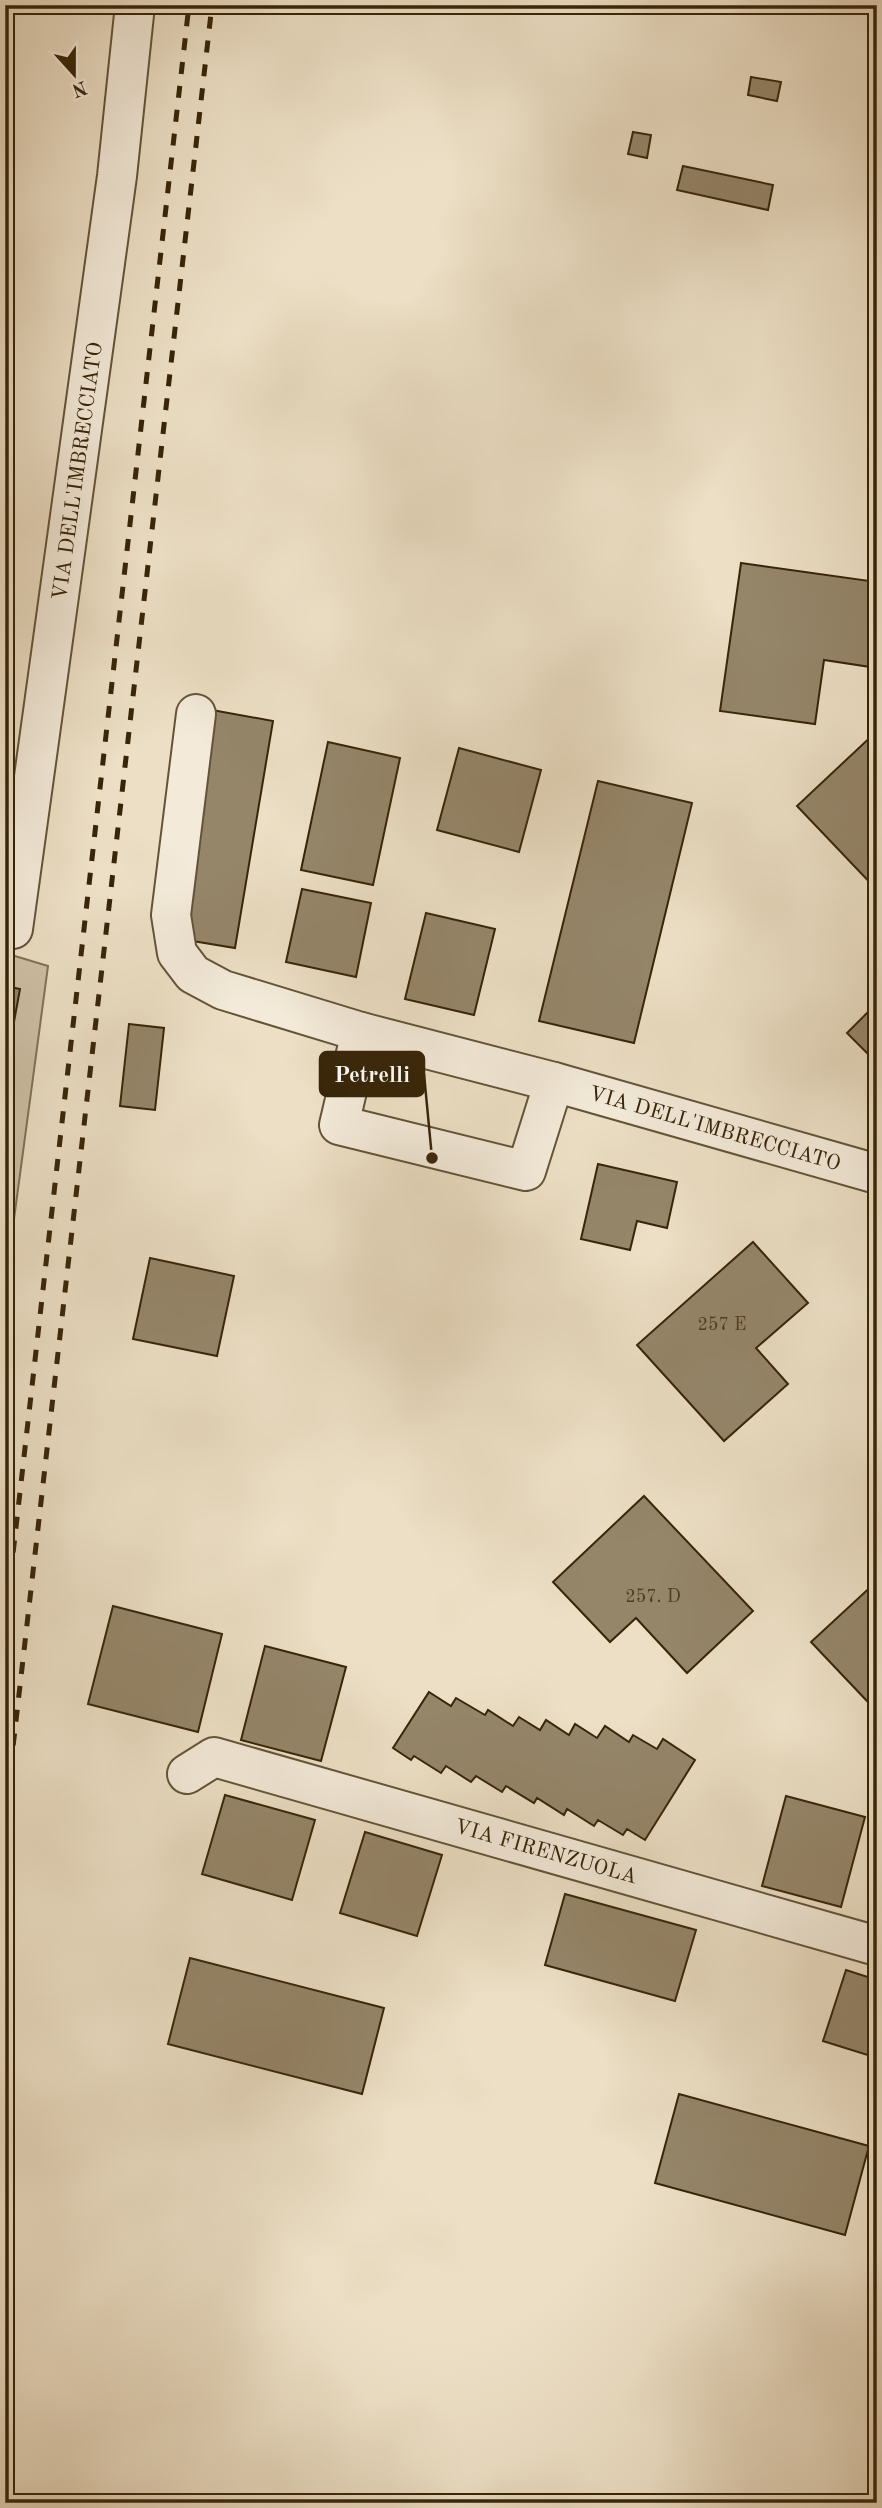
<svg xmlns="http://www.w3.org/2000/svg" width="882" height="2508" font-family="'Old Standard TT',serif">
<rect width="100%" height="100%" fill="#ecdfc5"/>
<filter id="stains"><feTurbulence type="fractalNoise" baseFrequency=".00286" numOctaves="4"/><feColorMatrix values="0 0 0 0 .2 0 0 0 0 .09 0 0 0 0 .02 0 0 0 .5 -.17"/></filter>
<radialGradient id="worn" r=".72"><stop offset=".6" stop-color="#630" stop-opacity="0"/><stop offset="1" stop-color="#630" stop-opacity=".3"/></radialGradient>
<polygon fill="#cdbfa5" stroke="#827256" stroke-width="2" points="5,953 48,966 5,1286"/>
<g fill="#95866a" stroke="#372508" stroke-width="2">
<polygon points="751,77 781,82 777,101 748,95"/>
<polygon points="633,132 651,135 647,158 628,154"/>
<polygon points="683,166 773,185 768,210 677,190"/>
<polygon points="741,563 877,582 877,668 824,660 815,724 720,711"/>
<polygon points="212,710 273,721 235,948 174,938"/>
<polygon points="877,731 877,890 797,806"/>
<polygon points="328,742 400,758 373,885 301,870"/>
<polygon points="459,748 541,770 519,852 437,830"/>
<polygon points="5,768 23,772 5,837"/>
<polygon points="598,781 692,803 634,1043 539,1021"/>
<polygon points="302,889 371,903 356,977 286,962"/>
<polygon points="426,913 495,929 474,1015 405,999"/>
<polygon points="5,986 20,989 5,1071"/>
<polygon points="877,1003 877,1063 847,1033"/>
<polygon points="129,1024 164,1028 155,1110 120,1106"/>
<polygon points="598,1164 677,1182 667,1228 637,1221 630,1250 581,1239"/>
<polygon points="753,1242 808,1303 756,1348 788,1384 724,1441 637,1345"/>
<polygon points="150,1258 234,1276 217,1356 133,1339"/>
<polygon points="644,1496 753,1611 687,1673 636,1618 610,1642 553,1582"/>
<polygon points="877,1581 877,1692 867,1701 811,1642"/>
<polygon points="113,1606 222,1634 198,1732 88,1704"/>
<polygon points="265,1646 346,1667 321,1761 241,1740"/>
<polygon points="429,1692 451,1706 456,1698 485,1715 488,1710 513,1726 519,1717 540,1730 546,1720 569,1735 575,1724 597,1738 605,1726 629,1742 633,1735 657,1749 663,1739 695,1760 645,1840 627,1829 623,1835 598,1820 594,1826 567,1809 564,1815 537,1798 534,1803 506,1786 502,1792 476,1776 471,1782 446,1766 441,1773 414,1756 411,1760 393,1748"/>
<polygon points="225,1795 315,1820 292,1900 202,1874"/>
<polygon points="786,1796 865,1817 841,1907 762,1886"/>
<polygon points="365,1832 442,1855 417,1936 340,1913"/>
<polygon points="565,1894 696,1930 675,2001 545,1965"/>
<polygon points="190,1958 384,2008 362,2094 168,2044"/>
<polygon points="846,1970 877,1980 877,2058 823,2041"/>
<polygon points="679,2094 869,2146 845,2235 655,2183"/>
</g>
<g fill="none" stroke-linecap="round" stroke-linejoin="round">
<g stroke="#645437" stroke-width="42">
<g id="minor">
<polyline points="196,714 171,915 177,953 193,974 223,990 361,1032 554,1082 877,1174"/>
<polyline points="5,927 13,929 117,176 135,5"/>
<polyline points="361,1032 339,1125 526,1171 554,1082"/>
<polyline points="187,1774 214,1757 877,1946"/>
</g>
</g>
<use href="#minor" stroke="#f3ead9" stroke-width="38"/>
<g stroke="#372508" stroke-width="5" stroke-dasharray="12 12" stroke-linecap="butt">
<polyline points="5,1624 189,5"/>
<polyline points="5,1817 212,5"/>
</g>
</g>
<g text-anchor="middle" stroke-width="7" stroke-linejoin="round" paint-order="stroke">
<g font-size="18" fill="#4e3d20">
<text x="722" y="1330">257 E</text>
<text x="653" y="1602">257. D</text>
</g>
<g font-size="21" fill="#372508" stroke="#f3ead9">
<text transform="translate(77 471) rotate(-82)" y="7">VIA DELL'IMBRECCIATO</text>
<text transform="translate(715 1128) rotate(16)" y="7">VIA DELL'IMBRECCIATO</text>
<text transform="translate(546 1851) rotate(16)" y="7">VIA FIRENZUOLA</text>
</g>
</g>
<path fill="none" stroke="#372508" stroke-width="2.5" d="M432 1158L424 1074"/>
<circle fill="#372508" stroke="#f3ead9" stroke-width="2.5" cx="432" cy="1158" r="7"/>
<rect fill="#372508" stroke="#372508" stroke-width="2.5" x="320" y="1052" width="104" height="44" rx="7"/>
<g font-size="23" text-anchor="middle" font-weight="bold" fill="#fff">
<text x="372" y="1082">Petrelli</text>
</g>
<rect width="882" height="2508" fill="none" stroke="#ecdfc5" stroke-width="28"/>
<rect x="7" y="7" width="868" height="2494" fill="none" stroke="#372508" stroke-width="3.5"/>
<rect x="14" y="14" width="854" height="2480" fill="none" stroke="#372508" stroke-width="2"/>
<g transform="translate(74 74) rotate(159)" stroke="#f3ead9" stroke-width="5" paint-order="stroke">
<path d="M0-5L12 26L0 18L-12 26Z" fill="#372508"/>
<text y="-10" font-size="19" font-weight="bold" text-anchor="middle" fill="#372508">N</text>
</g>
<rect width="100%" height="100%" filter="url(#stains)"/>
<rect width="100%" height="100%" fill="url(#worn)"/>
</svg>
